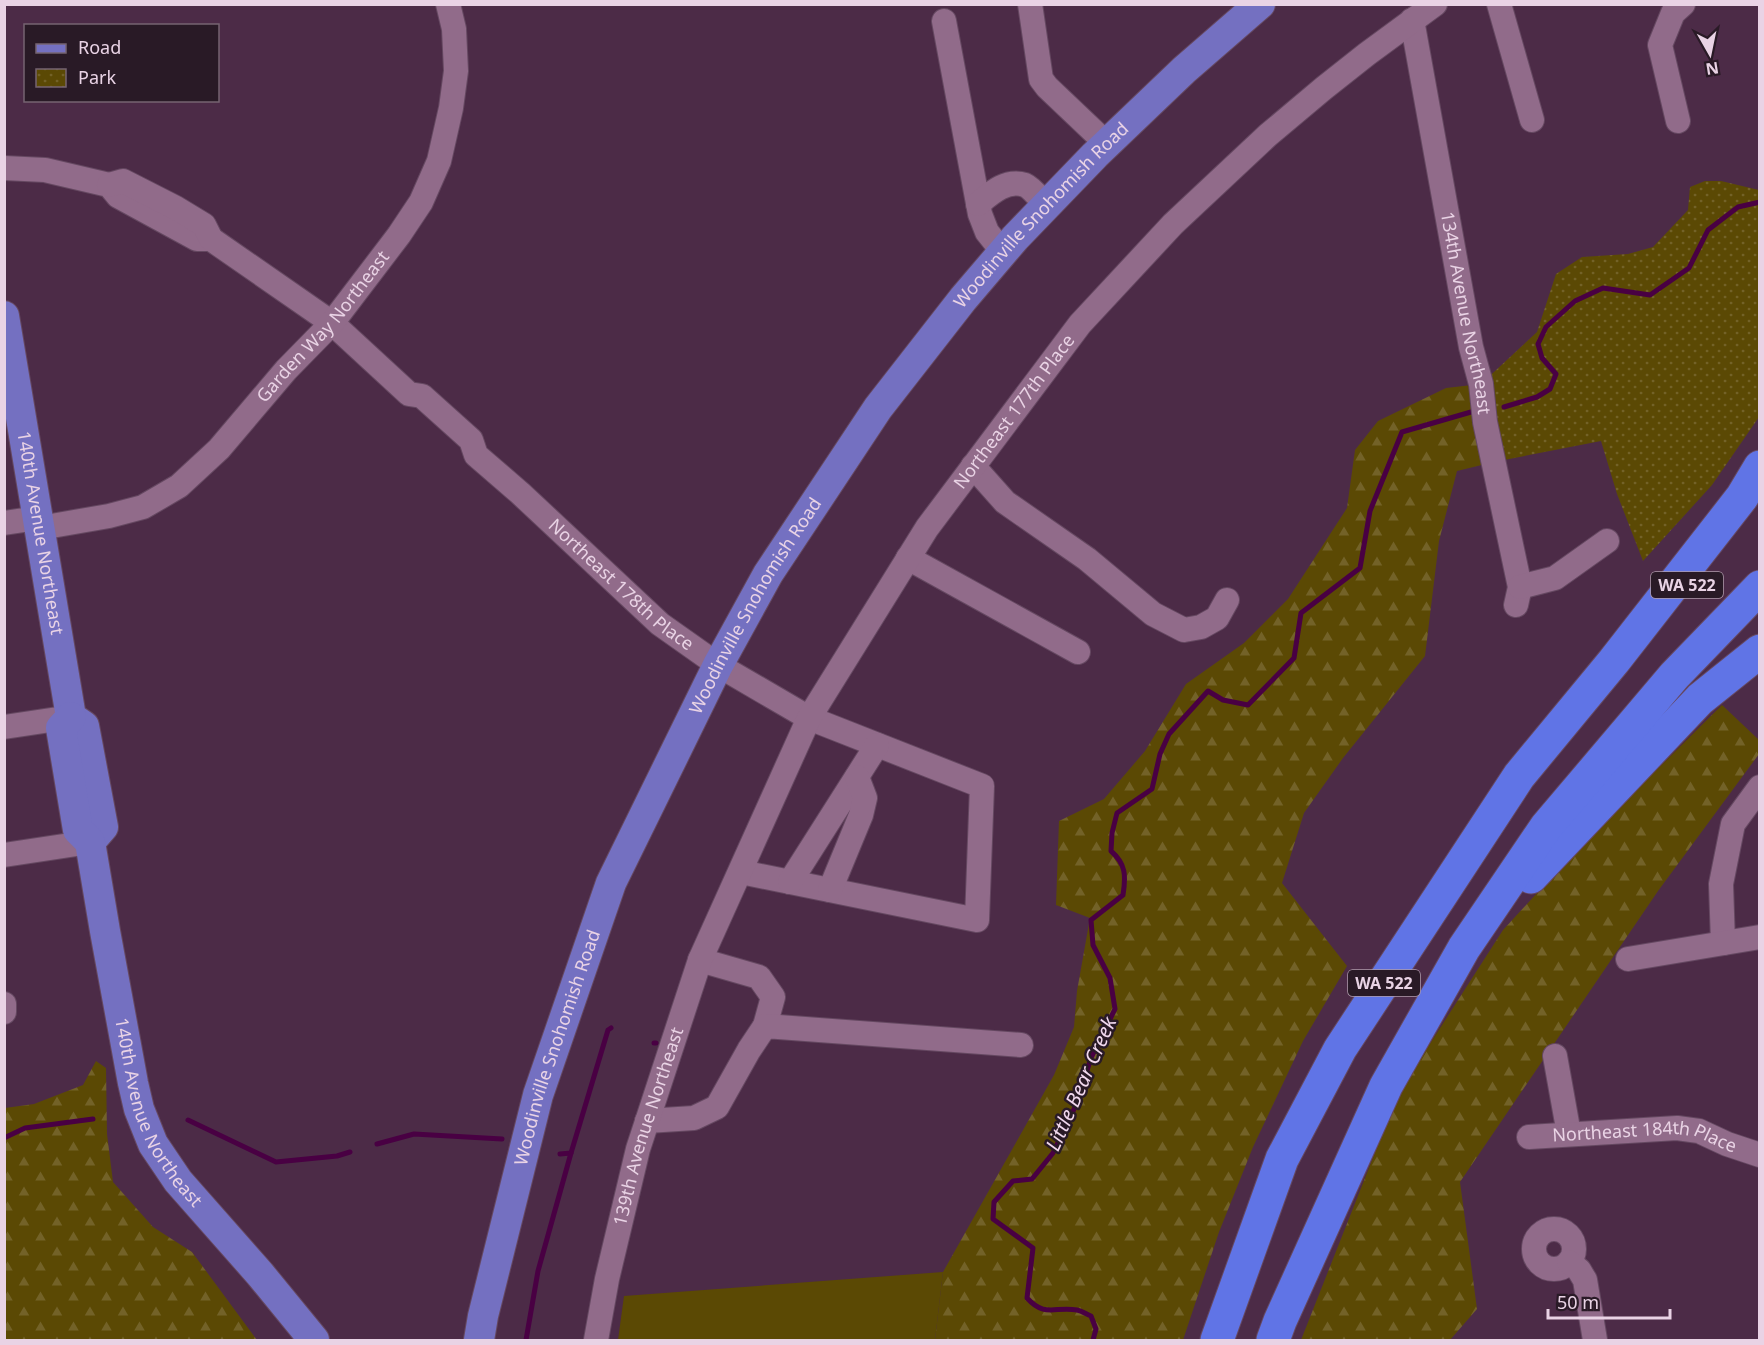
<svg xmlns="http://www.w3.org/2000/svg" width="1764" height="1345" font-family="'Noto Sans',sans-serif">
<defs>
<pattern id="forest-firs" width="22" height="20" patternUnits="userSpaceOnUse" patternTransform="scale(1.5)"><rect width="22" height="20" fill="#5b4904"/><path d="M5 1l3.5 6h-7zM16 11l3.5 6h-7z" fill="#736228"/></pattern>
<pattern id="park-dots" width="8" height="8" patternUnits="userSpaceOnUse" patternTransform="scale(1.5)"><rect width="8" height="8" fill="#5b4904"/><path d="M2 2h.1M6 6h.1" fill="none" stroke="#736228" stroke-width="1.8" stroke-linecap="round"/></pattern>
</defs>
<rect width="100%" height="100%" fill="#4c2b47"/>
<polygon fill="#5b4904" points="943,1272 935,1340 618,1340 624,1296"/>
<g fill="url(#forest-firs)">
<polygon points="1481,384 1494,462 1457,471 1439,541 1425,656 1343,758 1304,813 1282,883 1347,966 1303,1041 1253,1147 1219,1232 1183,1340 935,1340 943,1272 1054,1075 1074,1027 1077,991 1090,918 1056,905 1059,821 1104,799 1145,751 1186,684 1244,643 1288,599 1347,508 1355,450 1378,421 1446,388"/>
<polygon points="1722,705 1759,740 1759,754 1658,891 1460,1182 1477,1309 1450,1340 1301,1340 1399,1092 1503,930 1586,840"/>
<polygon points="96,1061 106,1068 107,1134 113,1182 153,1227 192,1252 257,1340 5,1340 5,1108 34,1104 83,1085"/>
</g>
<polygon fill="url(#park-dots)" points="1705,181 1721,181 1759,190 1759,417 1712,485 1643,561 1617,494 1601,441 1494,462 1481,384 1537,332 1556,274 1582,257 1628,254 1653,247 1688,210 1690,187"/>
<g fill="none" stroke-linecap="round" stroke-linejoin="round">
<g stroke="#490043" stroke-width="5">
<polyline points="1504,407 1537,397 1550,389 1556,374 1542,358 1538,344 1546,327 1575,301 1603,288 1650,295 1689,268 1708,230 1738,207 1760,202"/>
<polyline points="654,1043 656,1043"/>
<polyline points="188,1120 276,1162 337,1156 350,1152"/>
<polyline points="4,1138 25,1128 93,1119"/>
<polyline points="377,1144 414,1134 502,1139"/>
<polyline points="560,1154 571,1153 608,1030 611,1028"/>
<polyline points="526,1340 538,1271 571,1153"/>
<path d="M1093,1340L1096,1329L1091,1316C1086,1314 1082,1311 1077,1310C1055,1306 1045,1318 1027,1298L1033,1248L993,1219L994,1202L1013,1181L1032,1179L1053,1153L1076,1105L1091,1058L1115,1009L1110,978L1093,945L1091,920L1123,895C1126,876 1126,864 1111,851L1112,833L1117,813L1152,789L1160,754L1169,734L1208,691L1223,700L1248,705L1294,658L1301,613L1360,568L1370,511L1402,432L1471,412"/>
</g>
<g stroke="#654861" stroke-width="26">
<g id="minor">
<polyline points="1030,4 1041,79 1047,87 1107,144"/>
<polyline points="1499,4 1532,120"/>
<path id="s1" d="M1412,20L1471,347L1481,384L1485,422L1520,587L1516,605"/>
<polyline points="944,21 980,214 987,232 1003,252"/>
<polyline points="1678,121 1660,45 1673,13 1683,4"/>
<polyline points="4,168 45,170 109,185 118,196 197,239 211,239"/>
<path id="s2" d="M109,185L123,181L176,208L204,225L211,239L332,323L409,394L422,396L471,440L476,455L520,493L660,624L718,665L809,718L982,786L977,920L741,872"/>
<path d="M978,204C991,193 1006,179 1025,185C1032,188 1040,199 1046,205"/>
<polyline points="973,466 1005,502 1087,559 1153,614 1184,630 1201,627 1217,618 1227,600"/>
<polyline points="4,523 38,518"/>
<path id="s3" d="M40,528L109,516L143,507L179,486L219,449L286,370L332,323L399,235L421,202L439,161L451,108L456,71L454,29L448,4"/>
<polyline points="908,558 1078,652"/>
<polyline points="1520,587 1555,578 1607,541"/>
<polyline points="4,727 71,717"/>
<polyline points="4,855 90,842"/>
<polyline points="790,882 877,745"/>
<polyline points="830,890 861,815 865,798 857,777"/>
<polyline points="1723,943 1721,884 1733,824 1760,787"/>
<polyline points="1628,959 1760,937"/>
<polyline points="700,960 759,977 773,997 765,1026"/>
<polyline points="4,1004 4,1012"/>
<polyline points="1555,1056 1569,1134"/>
<polyline points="647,1121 694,1118 717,1107 749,1050 765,1026 1021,1045"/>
<path id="s4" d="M1529,1137L1677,1128L1699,1131L1727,1144L1760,1155"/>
<circle cx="1554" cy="1249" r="20"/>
<polyline points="1569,1262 1579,1270 1585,1280 1595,1340"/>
<path id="s5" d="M596,1340L607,1279L638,1149L700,960L809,718L927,528L1080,324L1173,224L1268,135L1324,88L1367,54L1435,4"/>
</g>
</g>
<g stroke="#654861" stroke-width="32">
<g id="major">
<path id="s6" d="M4,316L71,717L84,726L103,827L90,842"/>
<path id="s7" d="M71,717L61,728L78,830L90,842L105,931L133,1083L139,1109L153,1144L178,1181L260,1274L314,1340"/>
<path id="s8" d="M479,1340L483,1316L538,1095L611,883L718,665L768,574L878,408L963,299L1015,238L1095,155L1184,70L1260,4"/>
</g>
</g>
<g stroke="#654861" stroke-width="35">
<g id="highway">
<polyline points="1531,877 1700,699 1760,651"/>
<polyline points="1217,1340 1282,1159 1340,1049 1519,776 1614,661 1742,497 1760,467"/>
<polyline points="1273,1340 1280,1321 1386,1086 1464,948 1546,827 1674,676 1760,587"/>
</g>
</g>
<use href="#minor" stroke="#916b8a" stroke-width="24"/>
<use href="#major" stroke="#7470c1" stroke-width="30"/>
<use href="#highway" stroke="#6074e6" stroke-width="33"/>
</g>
<g text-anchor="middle" stroke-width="5" stroke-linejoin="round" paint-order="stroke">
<g fill="#291a26" stroke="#af9cac" stroke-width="1.5">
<rect x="1651" y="572" width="72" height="26" rx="4.5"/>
<rect x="1348" y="970" width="72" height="26" rx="4.5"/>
</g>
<g font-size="16" font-weight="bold" fill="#e9d3e5">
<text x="1687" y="591">WA 522</text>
<text x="1384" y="989">WA 522</text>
</g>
<g font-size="18" fill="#e9d3e5" stroke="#291a26">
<text dy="6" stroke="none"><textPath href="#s8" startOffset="1275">Woodinville Snohomish Road</textPath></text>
<text dy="6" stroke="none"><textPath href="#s1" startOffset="298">134th Avenue Northeast</textPath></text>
<text dy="6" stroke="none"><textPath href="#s3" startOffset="362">Garden Way Northeast</textPath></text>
<text dy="6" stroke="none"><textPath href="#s5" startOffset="1029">Northeast 177th Place</textPath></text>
<text dy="6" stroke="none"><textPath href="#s6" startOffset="220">140th Avenue Northeast</textPath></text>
<text dy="6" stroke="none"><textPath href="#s2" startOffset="664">Northeast 178th Place</textPath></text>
<text dy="6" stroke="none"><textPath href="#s8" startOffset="789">Woodinville Snohomish Road</textPath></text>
<text dy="6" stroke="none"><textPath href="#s8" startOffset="303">Woodinville Snohomish Road</textPath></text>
<text dy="6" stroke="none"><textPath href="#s7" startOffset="417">140th Avenue Northeast</textPath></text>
<text dy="6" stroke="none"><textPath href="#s5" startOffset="220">139th Avenue Northeast</textPath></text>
<text dy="6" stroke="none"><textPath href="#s4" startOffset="117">Northeast 184th Place</textPath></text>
</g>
<g font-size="20" font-style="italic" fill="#f2d9ee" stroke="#291a26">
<text transform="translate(1081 1084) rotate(-66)" y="7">Little Bear Creek</text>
</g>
</g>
<rect width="1764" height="1345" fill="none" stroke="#e9d3e5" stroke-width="12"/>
<rect x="24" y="24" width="195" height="78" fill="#291a26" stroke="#766472" stroke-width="1.5"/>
<rect x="36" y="44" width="30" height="9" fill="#7470c1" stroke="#766472" stroke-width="1.5"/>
<text x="78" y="54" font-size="18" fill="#e9d3e5">Road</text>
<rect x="36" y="69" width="30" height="18" fill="url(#park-dots)" stroke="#766472" stroke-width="1.5"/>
<text x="78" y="84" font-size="18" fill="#e9d3e5">Park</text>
<g transform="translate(1710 54) rotate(171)" stroke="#291a26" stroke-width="4.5" paint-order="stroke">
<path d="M0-4.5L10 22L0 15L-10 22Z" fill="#e9d3e5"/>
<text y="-9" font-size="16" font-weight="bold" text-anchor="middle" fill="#e9d3e5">N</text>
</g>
<path d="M1548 1309v9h122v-9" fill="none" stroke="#e9d3e5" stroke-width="3"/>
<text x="1557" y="1309" font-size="18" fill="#e9d3e5" stroke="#291a26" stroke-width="4.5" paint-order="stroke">50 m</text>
</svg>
